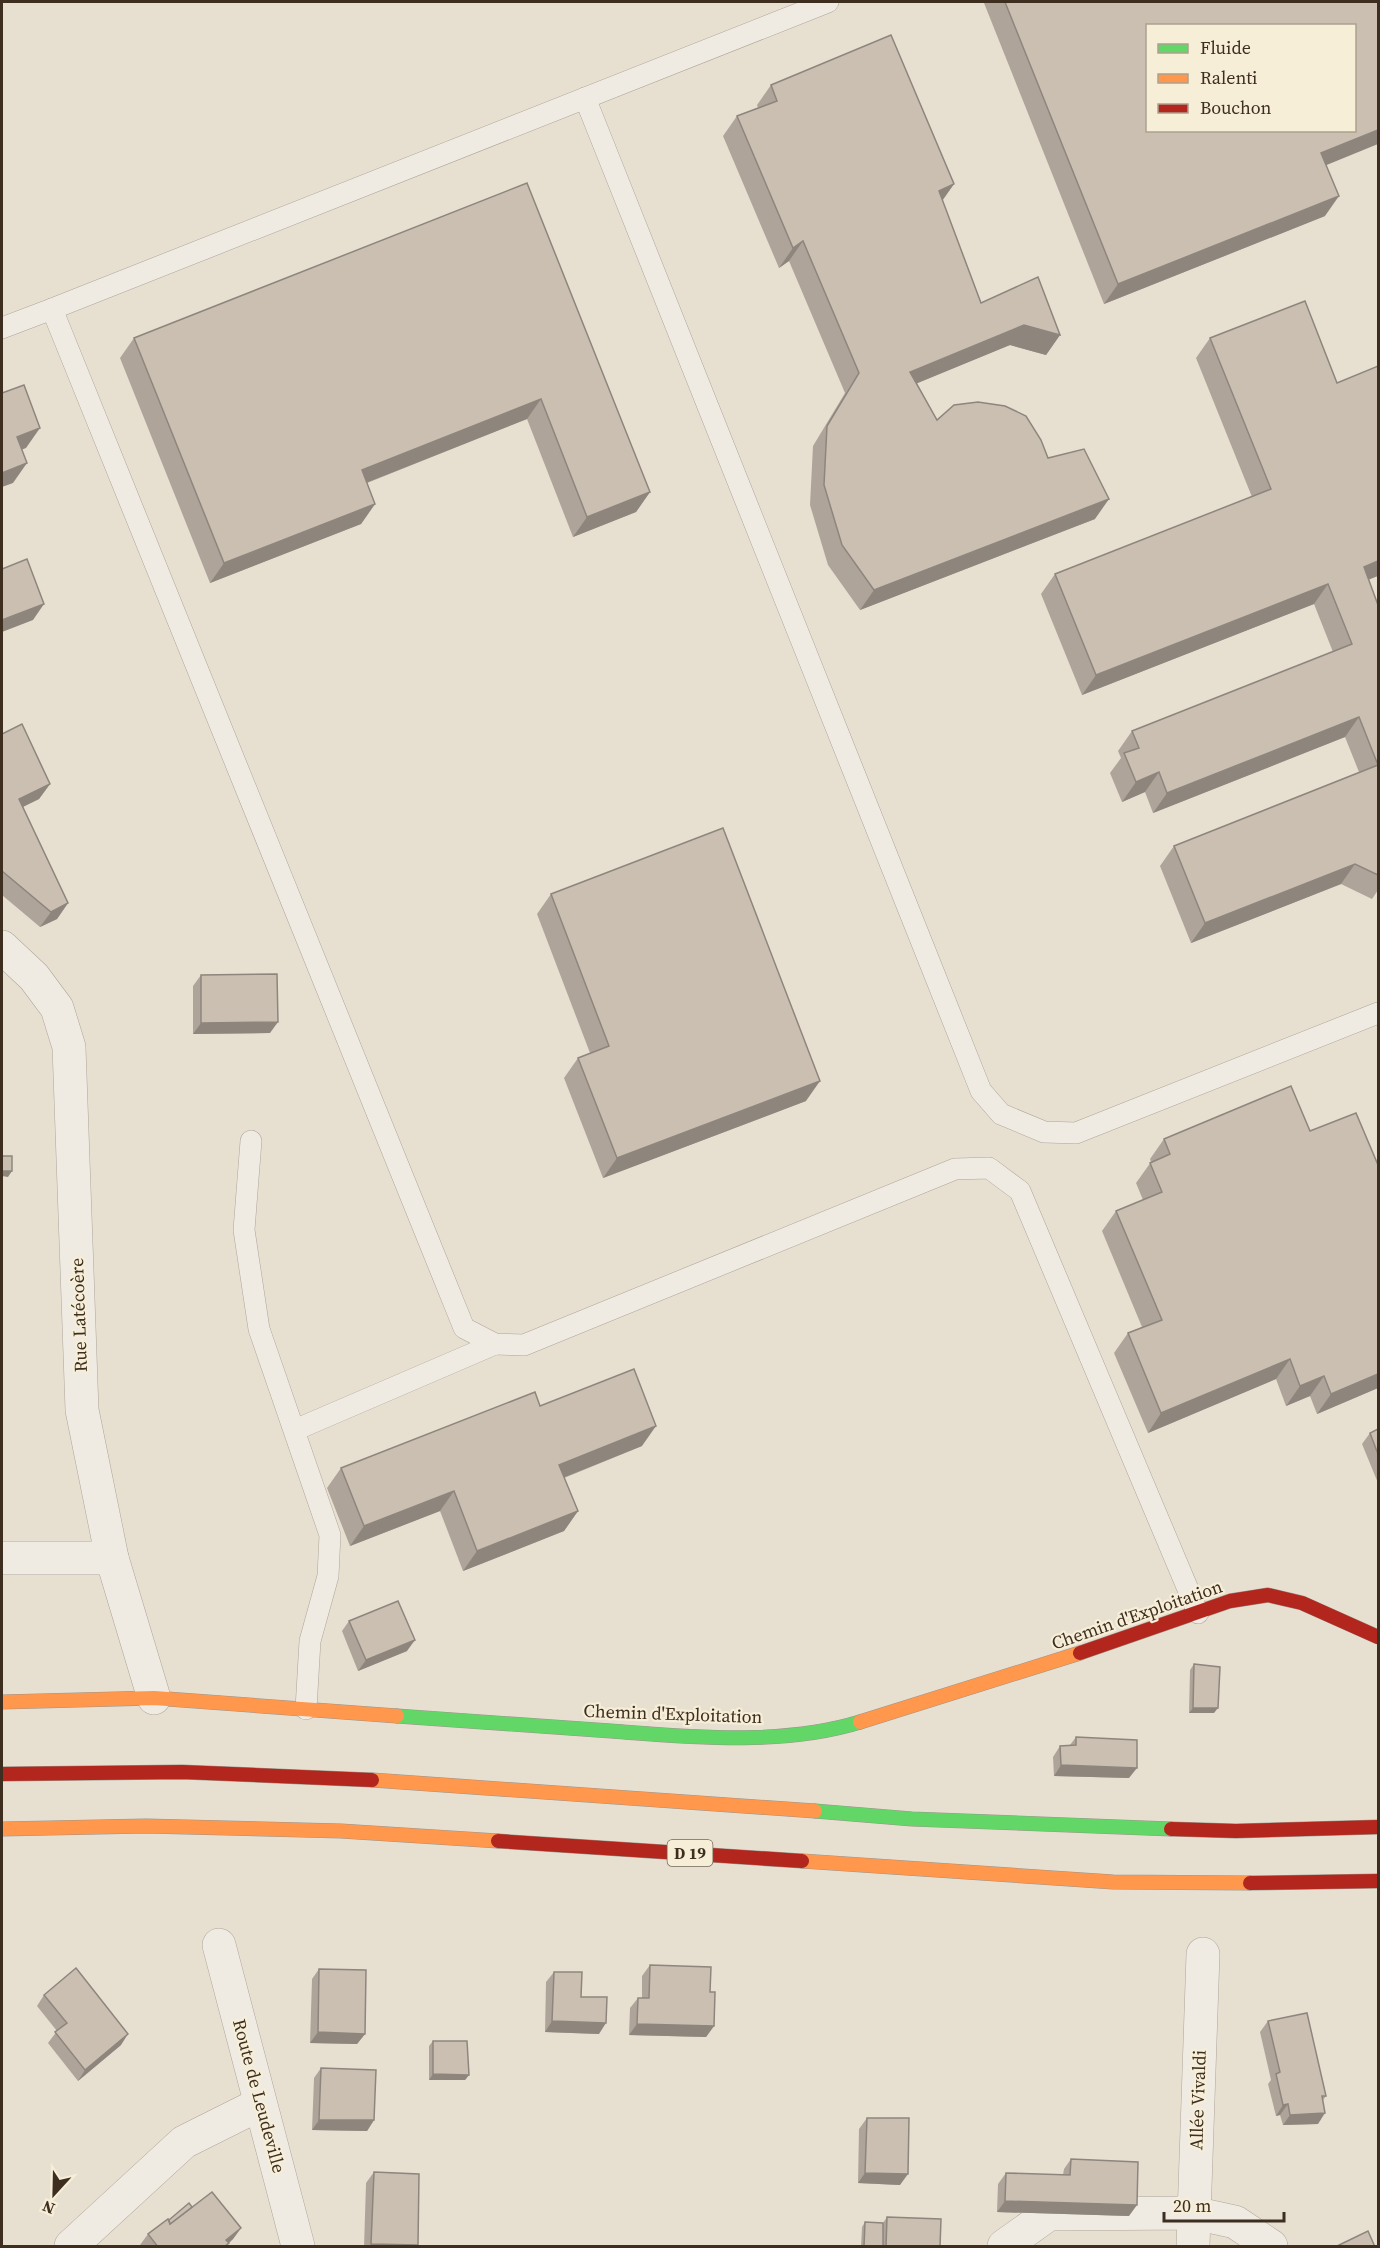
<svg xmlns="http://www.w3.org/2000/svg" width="1380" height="2248" font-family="'Source Serif 4',serif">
<rect width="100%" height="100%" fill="#e7e0d1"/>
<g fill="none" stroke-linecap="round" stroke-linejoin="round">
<g stroke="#ada599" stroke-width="22">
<g id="lane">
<polyline points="585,98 981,1091 1001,1114 1044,1132 1076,1133 1378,1013"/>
<polyline points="52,309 828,2"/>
<polyline points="2,328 52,309 464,1328 495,1344 524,1345 955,1169 989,1168 1020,1191 1198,1613"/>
<polyline points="251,1141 244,1230 259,1329 330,1535 328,1576 310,1641 306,1709"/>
<polyline points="295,1430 495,1344"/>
</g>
</g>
<g stroke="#ada599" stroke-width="34">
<g id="street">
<polyline points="2,947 34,977 57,1008 69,1047 82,1410 112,1558 154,1698"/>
<polyline points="2,1558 112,1558"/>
<polyline points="219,1945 298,2246"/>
<polyline points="71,2246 184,2142 260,2104"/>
<polyline points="1004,2246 1049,2214 1194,2213 1235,2222 1271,2246"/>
<polyline points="1193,2246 1203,1954"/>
</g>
</g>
<g stroke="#9c958a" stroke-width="15">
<g id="fast">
<path d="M397,1716C468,1721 539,1726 611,1731C691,1737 782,1746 860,1722"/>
<polyline points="815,1811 912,1819 1171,1829"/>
</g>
</g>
<g stroke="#9c958a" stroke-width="15">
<g id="slow">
<polyline points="2,1702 154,1698 397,1716"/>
<polyline points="860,1722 1080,1653"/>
<polyline points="372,1780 815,1811"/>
<polyline points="2,1829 146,1826 341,1831 498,1841"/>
<polyline points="802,1861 1113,1882 1250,1883"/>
</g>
</g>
<g stroke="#9c958a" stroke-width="15">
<g id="jam">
<polyline points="1080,1653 1230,1601 1268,1595 1302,1603 1378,1637"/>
<polyline points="2,1774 182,1772 372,1780"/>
<polyline points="1171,1829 1236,1831 1378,1827"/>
<polyline points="498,1841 802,1861"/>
<polyline points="1250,1883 1378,1881"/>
</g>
</g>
<use href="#lane" stroke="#efebe3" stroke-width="21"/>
<use href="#street" stroke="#efebe3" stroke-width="33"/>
<use href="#fast" stroke="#63d668" stroke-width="14"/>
<use href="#slow" stroke="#ff974d" stroke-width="14"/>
<use href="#jam" stroke="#b3261e" stroke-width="14"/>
</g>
<g fill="#afa499">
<polygon points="986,2 1378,2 1326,165 1325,216 1104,304 984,3"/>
<polygon points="771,85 954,184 942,200 981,303 1060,335 1046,355 1010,345 917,383 937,420 1048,458 1095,519 860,610 828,565 810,505 813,446 845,393 789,261 779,268 723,136 737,116 758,108 757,105"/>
<polygon points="527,183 650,492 636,512 573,537 527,419 367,483 375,504 361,524 210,583 120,358 134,338"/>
<polygon points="1210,338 1368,580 1378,605 1378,890 1372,899 1341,884 1191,943 1160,866 1174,846 1359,772 1345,737 1153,813 1145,792 1122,802 1110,773 1121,758 1118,751 1132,731 1333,652 1314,604 1082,695 1041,594 1055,574 1252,497 1196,358"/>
<polygon points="2,734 50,784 39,799 23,807 68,903 57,919 40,927 2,895"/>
<polygon points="551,894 806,1101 603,1178 564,1078 578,1058 590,1053 537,914"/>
<polygon points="201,975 270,1033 193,1034 193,986"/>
<polygon points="1310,1131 1378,1165 1378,1388 1317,1414 1310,1396 1286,1406 1276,1379 1148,1433 1114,1353 1128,1333 1142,1327 1102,1231 1116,1211 1143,1200 1136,1183 1151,1162 1150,1159 1164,1139"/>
<polygon points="540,1406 642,1446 564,1478 578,1511 564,1531 463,1571 440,1511 350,1546 327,1488 341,1468"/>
<polygon points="1378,1429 1378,1483 1362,1444 1370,1433"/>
<polygon points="349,1621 407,1651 358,1671 342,1631"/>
<polygon points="1194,1664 1214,1713 1189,1713 1190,1670"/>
<polygon points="1076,1737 1129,1778 1054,1776 1053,1757 1060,1746 1070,1745"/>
<polygon points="650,1965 710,1992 714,2026 706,2037 629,2035 630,2008 638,1998 642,1998 642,1976"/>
<polygon points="319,1969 365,2034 357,2044 310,2043 312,1979"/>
<polygon points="554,1972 581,1997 599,2034 545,2032 546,1982"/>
<polygon points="44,1995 121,2045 78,2081 48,2043 57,2031 37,2006"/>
<polygon points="1268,2021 1326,2096 1323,2100 1318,2124 1283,2125 1280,2115 1276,2116 1268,2084 1271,2080 1260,2032"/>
<polygon points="433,2041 469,2075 465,2080 429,2080 429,2046"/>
<polygon points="321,2068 374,2120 367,2131 312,2130 314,2078"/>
<polygon points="867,2118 900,2185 858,2183 859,2129"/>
<polygon points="1071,2159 1129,2216 997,2212 998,2184 1006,2173 1063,2175 1064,2169"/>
<polygon points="374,2172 418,2245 417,2247 364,2247 366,2183"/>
<polygon points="192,2207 241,2228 233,2239 229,2243 226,2247 141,2247 140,2245 148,2234 169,2220"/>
<polygon points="887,2217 940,2247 861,2247 862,2227 865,2222 883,2223"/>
</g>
<g fill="#8e867d">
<polygon points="1378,130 1378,144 1307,173 1321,153"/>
<polygon points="954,184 940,204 939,191"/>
<polygon points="1339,196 1325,216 1104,304 1118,284"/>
<polygon points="803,241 789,261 779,268 793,248"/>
<polygon points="1024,325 1060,335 1046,355 1010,345 896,392 910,372"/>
<polygon points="541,399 527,419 348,490 362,470"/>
<polygon points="40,428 26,448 3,457 17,437"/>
<polygon points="27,463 13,483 2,487 2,473"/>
<polygon points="650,492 636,512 573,537 587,517"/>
<polygon points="1109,499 1095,519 860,610 874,590"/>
<polygon points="375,504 361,524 210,583 224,563"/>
<polygon points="1378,561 1378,576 1350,587 1364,567"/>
<polygon points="1328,584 1314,604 1082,695 1096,675"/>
<polygon points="44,604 33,620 2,632 2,620"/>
<polygon points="1359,717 1345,737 1153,813 1167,793"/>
<polygon points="1159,772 1145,792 1122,802 1136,782"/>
<polygon points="50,784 39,799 8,814 19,799"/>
<polygon points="1355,864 1341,884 1191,943 1205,923"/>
<polygon points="68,903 57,919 40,927 51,912"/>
<polygon points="278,1022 270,1033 193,1034 201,1023"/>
<polygon points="820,1081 806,1101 603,1178 617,1158"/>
<polygon points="2,1171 12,1171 8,1177 2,1176"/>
<polygon points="1290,1359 1276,1379 1148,1433 1161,1413"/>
<polygon points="1378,1374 1378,1388 1317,1414 1331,1394"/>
<polygon points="1324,1376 1310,1396 1286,1406 1300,1386"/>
<polygon points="656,1426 642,1446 545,1485 559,1465"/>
<polygon points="454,1491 440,1511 350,1546 364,1526"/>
<polygon points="578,1511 564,1531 463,1571 477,1551"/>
<polygon points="415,1640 407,1651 358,1671 366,1660"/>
<polygon points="1193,1708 1218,1708 1214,1713 1189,1713"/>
<polygon points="1061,1765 1137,1768 1129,1778 1054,1776"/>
<polygon points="552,2021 606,2023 599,2034 545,2032"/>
<polygon points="637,2024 714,2026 706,2037 629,2035"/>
<polygon points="318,2032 365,2034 357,2044 310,2043"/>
<polygon points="128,2034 121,2045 78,2081 85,2070"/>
<polygon points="433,2074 469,2075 465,2080 429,2080"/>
<polygon points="1288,2104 1280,2115 1276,2116 1283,2105"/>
<polygon points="1325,2113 1318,2124 1283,2125 1290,2115"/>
<polygon points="319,2120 374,2120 367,2131 312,2130"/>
<polygon points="865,2173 908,2174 900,2185 858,2183"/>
<polygon points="1005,2201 1137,2205 1129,2216 997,2212"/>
<polygon points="241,2228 233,2239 224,2247 226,2240"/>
<polygon points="371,2244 418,2245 417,2247 370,2247"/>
</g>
<g fill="#cbbfb2" stroke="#8e867d" stroke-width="1.5" fill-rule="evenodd">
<path d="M1005,2H1378V130L1321,153L1339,196L1118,284ZM1148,26H1354V130H1148Z"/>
<polygon points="891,35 954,184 939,191 981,303 1038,277 1060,335 1024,325 910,372 937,420 954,405 978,402 1005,406 1026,416 1041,440 1048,458 1084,449 1109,499 874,590 842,545 824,485 827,426 859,373 803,241 793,248 737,116 777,101 771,85"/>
<polygon points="527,183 650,492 587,517 541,399 362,470 375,504 224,563 134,338"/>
<polygon points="1305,301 1337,383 1378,366 1378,561 1364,567 1378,605 1378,875 1355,864 1205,923 1174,846 1378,765 1359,717 1167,793 1159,772 1136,782 1124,753 1139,748 1132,731 1352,644 1328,584 1096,675 1055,574 1271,489 1210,338"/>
<polygon points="24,385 40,428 17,437 27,463 2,473 2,393"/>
<polygon points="27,559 44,604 2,620 2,569"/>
<polygon points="22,724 50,784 19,799 68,903 51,912 2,871 2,734"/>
<polygon points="723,828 820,1081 617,1158 578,1058 609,1046 551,894"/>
<polygon points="277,974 278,1022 201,1023 201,975"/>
<polygon points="1291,1086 1310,1131 1356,1113 1378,1165 1378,1374 1331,1394 1324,1376 1300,1386 1290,1359 1161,1413 1128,1333 1162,1320 1116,1211 1162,1192 1150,1163 1170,1154 1164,1139"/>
<rect x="2" y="1156" width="10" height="15"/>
<polygon points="634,1369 656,1426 559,1465 578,1511 477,1551 454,1491 364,1526 341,1468 535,1392 540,1406"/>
<polygon points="1378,1429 1378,1454 1370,1433"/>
<polygon points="398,1601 415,1640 366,1660 349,1621"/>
<polygon points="1194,1664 1220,1667 1218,1708 1193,1708"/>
<polygon points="1076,1737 1137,1740 1137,1768 1061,1765 1060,1746 1076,1745"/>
<polygon points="650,1965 711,1967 710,1992 715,1992 714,2026 637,2024 638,1998 649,1998"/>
<polygon points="76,1968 128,2034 85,2070 55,2032 67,2023 44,1995"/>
<polygon points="319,1969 366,1970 365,2034 318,2032"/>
<polygon points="554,1972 582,1972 581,1997 607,1997 606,2023 552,2021"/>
<polygon points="1307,2013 1326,2096 1322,2096 1325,2113 1290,2115 1288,2104 1283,2105 1276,2074 1280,2072 1268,2021"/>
<polygon points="433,2041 467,2041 469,2075 433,2074"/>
<polygon points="321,2068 376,2070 374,2120 319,2120"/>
<polygon points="867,2118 909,2118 908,2174 865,2173"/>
<polygon points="1071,2159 1138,2162 1137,2205 1005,2201 1006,2173 1070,2175"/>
<polygon points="374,2172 419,2174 418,2245 371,2244"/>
<polygon points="212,2192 241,2228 226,2240 229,2243 224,2247 158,2247 148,2234 168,2219 170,2224"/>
<polygon points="189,2203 192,2207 170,2224 169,2220"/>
<polygon points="887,2217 941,2219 940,2247 886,2247"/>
<polygon points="865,2222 883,2223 883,2247 864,2247"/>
<polygon points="1368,2231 1375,2247 1335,2247"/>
</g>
<g text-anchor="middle" stroke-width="4.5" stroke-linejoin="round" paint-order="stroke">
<rect fill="#f7eed8" stroke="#756857" stroke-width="1.5" x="667.5" y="1840" width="45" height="26" rx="4.5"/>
<g font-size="16" font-weight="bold" fill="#3d2e20">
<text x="690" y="1859">D 19</text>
</g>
<g font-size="18" fill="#3d2e20" stroke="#f7eed8">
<text transform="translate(79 1315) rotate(-92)" y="6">Rue Latécoère</text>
<text transform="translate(1137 1615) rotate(-19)" y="6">Chemin d'Exploitation</text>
<text transform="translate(673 1714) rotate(2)" y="6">Chemin d'Exploitation</text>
<text transform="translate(259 2096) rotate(75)" y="6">Route de Leudeville</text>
<text transform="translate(1198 2100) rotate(-88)" y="6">Allée Vivaldi</text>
</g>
</g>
<rect width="1380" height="2248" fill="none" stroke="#3d2e20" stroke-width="6"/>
<rect x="1146" y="24" width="210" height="108" fill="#f7eed8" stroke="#ada18e" stroke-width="1.5"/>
<rect x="1158" y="44" width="30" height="9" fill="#63d668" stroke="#ada18e" stroke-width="1.5"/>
<text x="1200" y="54" font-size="18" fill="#3d2e20">Fluide</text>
<rect x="1158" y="74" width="30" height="9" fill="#ff974d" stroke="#ada18e" stroke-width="1.5"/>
<text x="1200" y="84" font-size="18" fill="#3d2e20">Ralenti</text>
<rect x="1158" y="104" width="30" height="9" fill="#b3261e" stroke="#ada18e" stroke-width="1.5"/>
<text x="1200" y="114" font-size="18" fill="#3d2e20">Bouchon</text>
<g transform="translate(54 2194) rotate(202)" stroke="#f7eed8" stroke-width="4.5" paint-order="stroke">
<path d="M0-4.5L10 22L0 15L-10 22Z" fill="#3d2e20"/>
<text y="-9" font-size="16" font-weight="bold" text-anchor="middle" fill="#3d2e20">N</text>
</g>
<path d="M1164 2212v9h120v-9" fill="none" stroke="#3d2e20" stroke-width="3"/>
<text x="1173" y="2212" font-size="18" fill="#3d2e20" stroke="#f7eed8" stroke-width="4.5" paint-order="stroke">20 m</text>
</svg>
